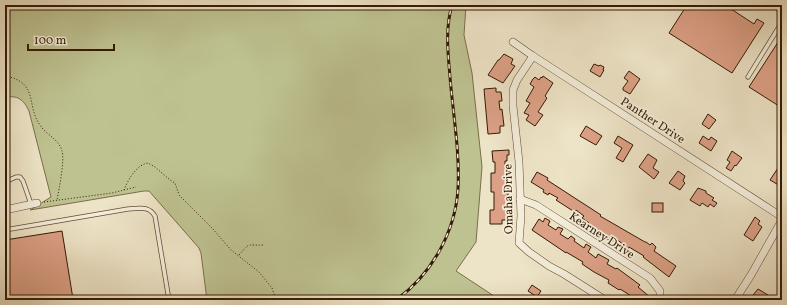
<svg xmlns="http://www.w3.org/2000/svg" width="787" height="305" font-family="Vollkorn,serif">
<rect width="100%" height="100%" fill="#ede3c6"/>
<filter id="stains"><feTurbulence type="fractalNoise" baseFrequency=".005" numOctaves="4"/><feColorMatrix values="0 0 0 0 .2 0 0 0 0 .09 0 0 0 0 .02 0 0 0 .5 -.17"/></filter>
<radialGradient id="worn" r=".72"><stop offset=".6" stop-color="#630" stop-opacity="0"/><stop offset="1" stop-color="#630" stop-opacity=".3"/></radialGradient>
<path fill="#bec291" stroke="#7a6e4a" d="M5,5H466L464,35L472,73L482,167L476,242L456,271L500,300H207L201,253L199,248L149,191H144L30,210L51,197L29,111C24,100 17,94 5,98Z"/>
<g fill="#dca086" stroke="#351b02">
<polygon points="687,5 725,5 754,24 757,19 764,23 732,73 669,33"/>
<polygon points="782,36 782,108 749,87"/>
<polygon points="504,54 513,59 511,64 515,66 503,83 488,75 498,60 499,60"/>
<polygon points="594,64 599,66 600,65 604,67 603,70 604,70 600,77 590,71"/>
<polygon points="629,71 640,79 630,94 623,90 623,88 628,81 624,78"/>
<polygon points="543,76 553,83 545,96 547,98 538,112 543,115 535,126 526,120 529,115 524,113 530,103 526,101 534,87 530,84 533,79 535,77 539,80 541,77 542,78"/>
<polygon points="496,88 496,92 501,92 502,101 499,101 500,110 502,109 504,126 500,126 500,133 488,134 484,89"/>
<polygon points="708,114 716,120 709,129 702,124"/>
<polygon points="586,126 602,136 596,145 580,136"/>
<polygon points="618,136 633,145 623,162 616,158 622,148 614,143"/>
<polygon points="703,136 709,140 711,137 717,141 711,151 699,143"/>
<polygon points="509,150 509,155 507,155 507,161 505,161 505,170 510,171 510,176 508,176 508,201 510,201 510,207 507,207 507,220 502,220 502,224 490,224 490,210 494,210 494,192 491,192 491,173 495,173 495,162 493,162 492,151"/>
<polygon points="732,151 742,158 736,166 735,165 731,171 726,168 730,162 727,160"/>
<polygon points="648,154 657,160 653,168 659,172 654,179 639,167"/>
<polygon points="782,162 782,187 770,180"/>
<polygon points="678,171 685,176 683,181 685,183 680,190 669,183"/>
<polygon points="537,172 548,178 547,180 601,215 600,216 645,242 646,242 650,245 652,243 656,247 654,251 676,266 669,277 643,257 644,256 629,247 628,250 622,246 624,245 615,238 612,242 591,229 587,226 589,223 582,218 584,216 576,210 575,212 570,209 556,200 558,198 549,193 548,195 543,192 544,190 531,182"/>
<polygon points="698,188 706,191 706,193 714,198 712,200 717,203 714,207 710,204 708,207 702,203 700,206 690,200"/>
<rect x="652" y="203" width="11" height="9"/>
<polygon points="755,217 760,221 758,224 762,227 753,241 744,235"/>
<polygon points="545,218 550,221 548,225 556,230 558,227 563,229 560,234 568,239 571,236 575,239 574,241 584,248 586,244 591,247 588,252 596,258 598,254 609,260 607,264 616,269 617,268 640,285 638,287 650,297 648,300 633,300 634,298 628,294 620,289 619,290 608,283 609,280 594,272 582,264 583,262 566,252 566,253 532,230 539,219 543,222"/>
<polygon points="62,231 73,299 66,300 5,300 5,240"/>
<polygon points="532,285 541,291 537,297 528,291"/>
<polygon points="758,289 768,295 765,300 749,300"/>
</g>
<g fill="none" stroke-linecap="round" stroke-linejoin="round">
<g stroke="#634d33" stroke-width="5">
<g id="service">
<polyline points="748,77 782,22"/>
<polyline points="5,182 16,177 20,177 23,181 31,204"/>
<path d="M5,230L128,209C140,209 148,205 155,216L169,300"/>
</g>
</g>
<g stroke="#634d33" stroke-width="8">
<g id="minor">
<polyline points="775,5 782,10"/>
<polyline points="513,42 533,56 782,217"/>
<polyline points="533,56 517,80 513,90 513,106 519,162 521,216 519,243 529,252 549,266 564,274 605,300"/>
<polyline points="520,199 536,205 650,278 660,291 660,300"/>
<polyline points="5,210 37,203"/>
<polyline points="735,300 751,275 782,220"/>
</g>
</g>
<g stroke="#351b02" stroke-width="1" stroke-dasharray="1 2" stroke-linecap="butt">
<path d="M5,76C39,82 26,106 40,125C46,135 59,139 62,151C65,159 59,190 57,200"/>
<path d="M124,190C128,180 136,165 148,163L155,167L170,180L175,183L179,195L212,228L231,250L259,272L272,288L276,300"/>
<polyline points="44,202 112,193 136,187"/>
<path d="M239,255C251,241 247,246 263,245"/>
</g>
<use href="#service" stroke="#f3edda" stroke-width="3.5"/>
<use href="#minor" stroke="#f3edda" stroke-width="7"/>
<g stroke="#351b02" stroke-width="3">
<path id="rail" d="M396,300C431,275 455,233 458,189C460,152 453,114 450,77C448,53 445,29 452,5"/>
</g>
<use href="#rail" stroke="#f3edda" stroke-width="1.5" stroke-dasharray="4.5" stroke-linecap="butt"/>
</g>
<g text-anchor="middle" stroke-width="3.5" stroke-linejoin="round" paint-order="stroke">
<g font-size="12" fill="#351b02" stroke="#f3edda">
<text transform="translate(653 120) rotate(33)" y="4">Panther Drive</text>
<text transform="translate(508 199) rotate(-91)" y="4">Omaha Drive</text>
<text transform="translate(602 235) rotate(33)" y="4">Kearney Drive</text>
</g>
</g>
<rect width="787" height="305" fill="none" stroke="#ede3c6" stroke-width="20"/>
<rect x="6" y="6" width="775" height="293" fill="none" stroke="#351b02" stroke-width="2"/>
<rect x="10" y="10" width="767" height="285" fill="none" stroke="#351b02"/>
<path d="M28 44v6h86v-6" fill="none" stroke="#351b02" stroke-width="2"/>
<text x="34" y="44" font-size="12" fill="#351b02" stroke="#f3edda" stroke-width="3" paint-order="stroke">100 m</text>
<rect width="100%" height="100%" filter="url(#stains)"/>
<rect width="100%" height="100%" fill="url(#worn)"/>
</svg>
